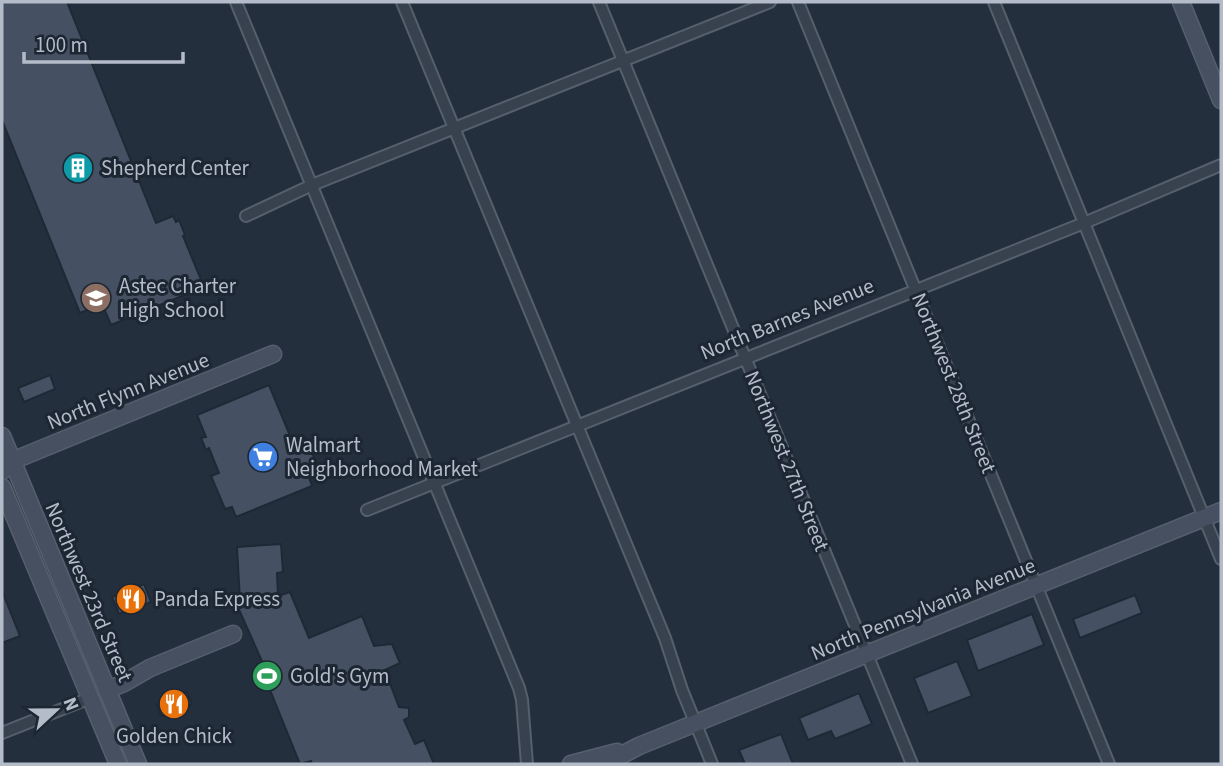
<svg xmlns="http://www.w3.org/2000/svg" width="1223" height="766" font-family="'Source Sans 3',sans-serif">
<rect width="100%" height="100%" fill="#242f3e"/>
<g fill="#455162" stroke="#1f2835" stroke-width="2">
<polygon points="2,2 67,2 156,223 173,216 176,222 179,220 185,235 183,236 204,287 111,325 102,304 80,313 2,120"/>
<polygon points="50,375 55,389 24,402 18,388"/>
<polygon points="269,385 293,443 306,438 317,465 306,469 312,486 236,517 232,507 225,509 211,476 219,473 209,448 206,450 201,438 206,437 197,415"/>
<polygon points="281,544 283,572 277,573 278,596 290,592 309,638 362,616 374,646 392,644 400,663 385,670 399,707 409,708 409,717 404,720 415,744 424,740 434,764 312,764 311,761 300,764 262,670 265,668 236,603 240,601 237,547"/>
<polygon points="144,584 151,602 119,614 112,597"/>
<polygon points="2,591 20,636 2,643"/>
<polygon points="1135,595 1142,613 1080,638 1073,619"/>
<polygon points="1032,614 1044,645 978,671 967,640"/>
<polygon points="957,661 972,696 928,713 914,678"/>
<polygon points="187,692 192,704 161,716 157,705"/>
<polygon points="859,693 872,724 835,739 831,731 808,740 799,718"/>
<polygon points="781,734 793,764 745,764 739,750"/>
</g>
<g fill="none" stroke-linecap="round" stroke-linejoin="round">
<g stroke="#565f6c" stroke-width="14">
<g id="street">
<polyline points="236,2 519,688 522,700 527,764"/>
<polyline points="402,2 665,638 682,690 712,764"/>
<polyline points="599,2 912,764"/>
<polyline points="798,2 1109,764"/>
<polyline points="994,2 1221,559"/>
<polyline points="246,216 312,185 770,2"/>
<polyline points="367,510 1084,223 1221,165"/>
<polyline points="2,733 90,698"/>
</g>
</g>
<g stroke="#565f6c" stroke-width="19">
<g id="secondary">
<polyline points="1181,2 1221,100"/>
<polyline points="2,436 138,764"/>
<polyline points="2,471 12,461 273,354"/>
<polyline points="2,487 118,764"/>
<polyline points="107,690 124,683 150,668 233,634"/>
<polyline points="571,764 617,752"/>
<polyline points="605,764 639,746 1221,511"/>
</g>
</g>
<use href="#street" stroke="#38414e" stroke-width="10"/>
<use href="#secondary" stroke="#465061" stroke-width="16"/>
</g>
<defs>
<g id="building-disc" transform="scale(1.575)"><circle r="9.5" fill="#0f9aa8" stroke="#1d2633"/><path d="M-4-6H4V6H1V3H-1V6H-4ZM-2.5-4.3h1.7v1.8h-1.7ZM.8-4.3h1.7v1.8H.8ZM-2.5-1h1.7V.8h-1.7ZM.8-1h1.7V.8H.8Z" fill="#fff"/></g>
<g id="school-disc" transform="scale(1.575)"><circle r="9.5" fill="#8d6e63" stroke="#1d2633"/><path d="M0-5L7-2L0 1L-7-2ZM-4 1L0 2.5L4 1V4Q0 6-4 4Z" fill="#fff"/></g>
<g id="supermarket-disc" transform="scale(1.575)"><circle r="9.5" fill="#3f7fe0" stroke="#1d2633"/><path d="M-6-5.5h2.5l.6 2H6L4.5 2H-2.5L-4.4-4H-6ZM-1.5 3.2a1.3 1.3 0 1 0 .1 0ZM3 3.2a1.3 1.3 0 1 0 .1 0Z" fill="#fff"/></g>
<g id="restaurant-disc" transform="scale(1.575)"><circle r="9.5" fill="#e8710a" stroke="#1d2633"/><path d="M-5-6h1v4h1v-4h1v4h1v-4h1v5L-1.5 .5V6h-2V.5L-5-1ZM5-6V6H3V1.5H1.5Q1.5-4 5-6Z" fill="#fff"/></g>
<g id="stadium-disc" transform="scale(1.575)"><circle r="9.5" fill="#2e9e5b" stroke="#1d2633"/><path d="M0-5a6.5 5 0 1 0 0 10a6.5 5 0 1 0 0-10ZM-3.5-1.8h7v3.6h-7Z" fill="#fff"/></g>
</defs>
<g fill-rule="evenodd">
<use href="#building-disc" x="78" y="168"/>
<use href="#school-disc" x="96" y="298"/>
<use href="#supermarket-disc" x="263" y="457"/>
<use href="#restaurant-disc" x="131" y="599"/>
<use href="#stadium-disc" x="267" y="676"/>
<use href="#restaurant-disc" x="174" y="704"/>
</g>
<g text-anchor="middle" stroke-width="6" stroke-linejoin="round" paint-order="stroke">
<g font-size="21" fill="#b4bcc9" stroke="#1d2633" text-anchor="start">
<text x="101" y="175">Shepherd Center</text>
<text x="119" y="293">Astec Charter<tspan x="119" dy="24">High School</tspan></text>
<text x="286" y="452">Walmart<tspan x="286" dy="24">Neighborhood Market</tspan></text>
<text x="154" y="606">Panda Express</text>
<text x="290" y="683">Gold's Gym</text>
<text x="174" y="743" text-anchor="middle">Golden Chick</text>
</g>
<g font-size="21" fill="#b4bcc9" stroke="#1d2633">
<text transform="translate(787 319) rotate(-22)" y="7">North Barnes Avenue</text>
<text transform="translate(954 383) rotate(68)" y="7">Northwest 28th Street</text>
<text transform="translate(128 391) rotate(-22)" y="7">North Flynn Avenue</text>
<text transform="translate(787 461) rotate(68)" y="7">Northwest 27th Street</text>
<text transform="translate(89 592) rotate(67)" y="7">Northwest 23rd Street</text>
<text transform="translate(923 609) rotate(-22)" y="7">North Pennsylvania Avenue</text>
</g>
</g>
<rect width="1223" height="766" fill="none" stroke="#b4bcc9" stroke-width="7"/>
<g transform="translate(56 710) rotate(68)" stroke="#1d2633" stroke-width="5" paint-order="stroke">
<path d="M0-5L12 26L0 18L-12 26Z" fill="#b4bcc9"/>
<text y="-10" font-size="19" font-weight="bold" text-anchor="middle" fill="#b4bcc9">N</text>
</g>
<path d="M24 52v10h159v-10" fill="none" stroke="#b4bcc9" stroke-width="3.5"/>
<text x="35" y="52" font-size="21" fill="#b4bcc9" stroke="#1d2633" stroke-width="5" paint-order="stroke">100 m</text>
</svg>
